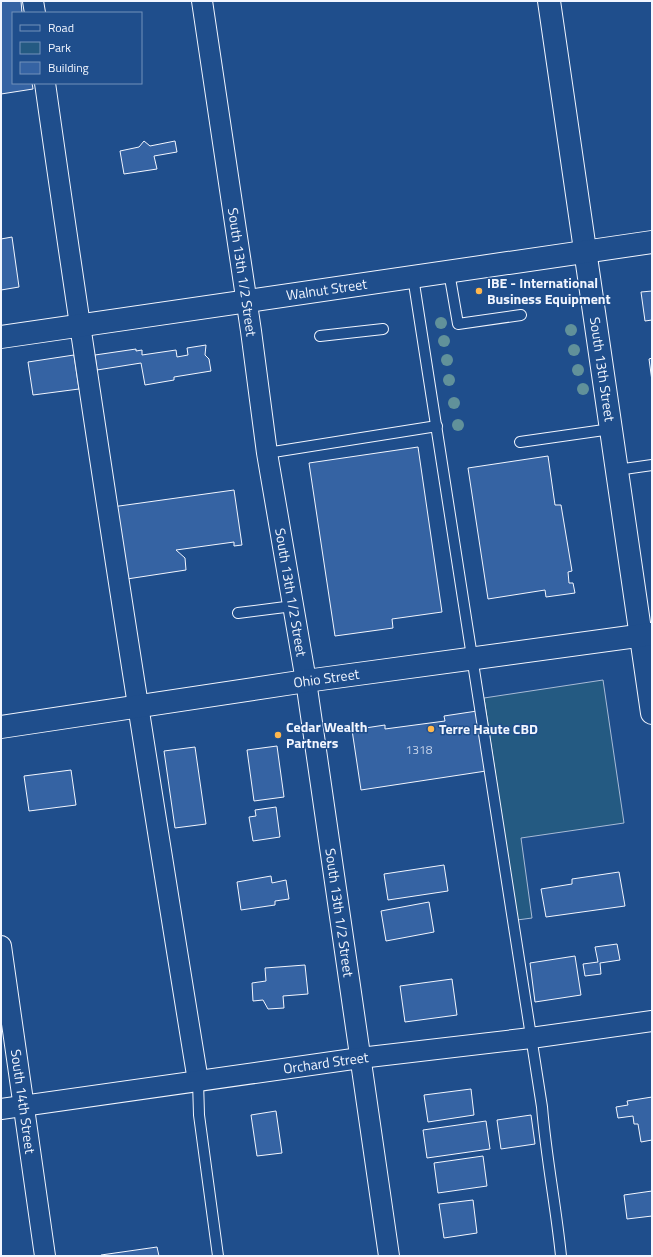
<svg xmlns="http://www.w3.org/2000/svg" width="653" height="1257" font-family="'Titillium Web',sans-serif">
<rect width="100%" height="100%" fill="#1f4e8c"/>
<polygon fill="#245a82" stroke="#a8bbd7" points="603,680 624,823 521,838 532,918 517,920 484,698"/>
<g fill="#3563a3" stroke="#f2f6ff">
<polygon points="1,1 21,1 22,13 13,13 13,83 32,83 33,89 1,94"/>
<polygon points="144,141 150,146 175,141 177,152 154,156 157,169 124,174 120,151 139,147"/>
<polygon points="12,237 19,287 1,290 1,239"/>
<polygon points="652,291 652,320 645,321 641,292"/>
<polygon points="206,345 205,355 209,359 211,371 174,377 174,380 145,385 141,363 97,370 95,355 136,349 136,351 142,350 142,355 176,350 177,357 188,355 187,348"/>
<polygon points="74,355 79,389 33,395 28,362"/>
<polygon points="652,358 652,381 649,359"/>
<polygon points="418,447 442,612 392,619 393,628 335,636 309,463"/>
<polygon points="548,456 555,505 561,505 572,571 568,572 569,583 573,583 575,593 546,597 545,590 488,599 468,468"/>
<polygon points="234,490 242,545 234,546 234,542 176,550 185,558 186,570 127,579 112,507"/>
<polygon points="477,711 486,771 361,790 352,730 385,725 385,729 445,721 444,716"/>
<polygon points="277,746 284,797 254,801 247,750"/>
<polygon points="195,747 206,824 175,828 164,751"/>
<polygon points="71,770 76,805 29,811 24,776"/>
<polygon points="276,807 280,837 253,841 249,817 256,816 255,810"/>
<polygon points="444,865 448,891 388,900 384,874"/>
<polygon points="619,872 625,906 546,917 541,889 572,884 572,879"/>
<polygon points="271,876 272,883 286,880 289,899 275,901 275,905 241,910 237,882"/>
<polygon points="429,902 434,932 386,941 381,911"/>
<polygon points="617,944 620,960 600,963 601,974 585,976 583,964 598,962 595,947"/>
<polygon points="575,956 581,995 535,1002 530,963"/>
<polygon points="305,965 308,994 283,996 284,1008 268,1009 263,1000 253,1001 252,983 266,981 265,968"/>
<polygon points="452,979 457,1015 405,1022 400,986"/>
<polygon points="471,1089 474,1115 428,1122 424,1095"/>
<polygon points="652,1097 652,1140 641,1142 638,1124 634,1124 633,1116 618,1118 616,1107 628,1105 627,1101"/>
<polygon points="276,1111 282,1153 257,1156 251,1115"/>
<polygon points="531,1115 535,1144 501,1149 497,1120"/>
<polygon points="486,1121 490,1149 427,1158 423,1130"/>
<polygon points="483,1156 487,1186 438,1193 434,1163"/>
<polygon points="652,1191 652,1216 627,1219 624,1195"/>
<polygon points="473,1200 477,1233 444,1238 439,1204"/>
<polygon points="157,1247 159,1256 101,1256 101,1255"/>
</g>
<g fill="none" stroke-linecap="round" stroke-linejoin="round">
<g stroke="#f2f6ff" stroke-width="12">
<g id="lane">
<polyline points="449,272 458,324 521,315"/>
<path d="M413,277L542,1107C546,1157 556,1206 561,1256"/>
<polyline points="320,336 383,329"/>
<polyline points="520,442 611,429"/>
<polyline points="267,453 437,426"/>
<polyline points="617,470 652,465"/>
<polyline points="238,613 293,606"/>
<polyline points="198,1081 199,1115 218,1256"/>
</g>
</g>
<g stroke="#f2f6ff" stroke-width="22">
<g id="street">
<polyline points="33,1 35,13"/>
<path id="s1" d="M202,1L251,331L267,453L306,681L389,1256"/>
<path d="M45,83C92,416 144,749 198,1081"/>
<path id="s2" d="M1,946L45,1256"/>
<path id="s3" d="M1,1109L360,1058L531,1038L652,1021"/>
</g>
</g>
<g stroke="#f2f6ff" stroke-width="24">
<g id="secondary">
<path id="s4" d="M549,1L652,713"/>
<path id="s5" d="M1,337L652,242"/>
<path id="s6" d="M1,727L306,681L652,634"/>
</g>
</g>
<use href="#lane" stroke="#1f4e8c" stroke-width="10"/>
<use href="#street" stroke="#1f4e8c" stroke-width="20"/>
<use href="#secondary" stroke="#1f4e8c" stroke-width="22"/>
</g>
<g fill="#61919a">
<circle cx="441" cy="323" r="6"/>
<circle cx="571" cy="330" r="6"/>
<circle cx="444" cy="341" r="6"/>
<circle cx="574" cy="350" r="6"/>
<circle cx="447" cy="360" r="6"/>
<circle cx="578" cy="370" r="6"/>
<circle cx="449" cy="380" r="6"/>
<circle cx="583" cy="389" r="6"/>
<circle cx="454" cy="403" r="6"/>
<circle cx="458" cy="425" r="6"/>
</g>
<g fill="#ffb74d" stroke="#1f4e8c" stroke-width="1.5">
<circle cx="479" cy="291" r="4"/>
<circle cx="431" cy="729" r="4"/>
<circle cx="278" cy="735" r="4"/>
</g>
<g text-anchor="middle" stroke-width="3" stroke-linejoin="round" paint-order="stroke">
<g font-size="12" fill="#c3d1e8">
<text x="419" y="754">1318</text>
</g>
<g font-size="14" fill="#f2f6ff" stroke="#1f4e8c">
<text dy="5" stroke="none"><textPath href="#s1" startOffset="274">South 13th 1/2 Street</textPath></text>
<text dy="5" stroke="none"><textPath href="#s5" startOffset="329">Walnut Street</textPath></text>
<text dy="5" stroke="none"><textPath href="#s4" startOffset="372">South 13th Street</textPath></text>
<text dy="5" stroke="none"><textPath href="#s1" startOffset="598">South 13th 1/2 Street</textPath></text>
<text dy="5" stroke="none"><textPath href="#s6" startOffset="329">Ohio Street</textPath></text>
<text dy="5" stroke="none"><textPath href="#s1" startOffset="922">South 13th 1/2 Street</textPath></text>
<text dy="5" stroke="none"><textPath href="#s3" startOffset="328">Orchard Street</textPath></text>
<text dy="5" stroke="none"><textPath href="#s2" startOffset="157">South 14th Street</textPath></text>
</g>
<g font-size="14" font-weight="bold" fill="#f2f6ff" stroke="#1f4e8c" text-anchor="start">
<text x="487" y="288">IBE - International<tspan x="487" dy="16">Business Equipment</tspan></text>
<text x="286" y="732">Cedar Wealth<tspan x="286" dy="16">Partners</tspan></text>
<text x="439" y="734">Terre Haute CBD</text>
</g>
</g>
<rect width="653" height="1257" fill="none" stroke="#f2f6ff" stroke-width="4"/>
<rect x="12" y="12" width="130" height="72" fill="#1f4e8c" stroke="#7391ba"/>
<rect x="20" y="25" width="20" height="6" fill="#1f4e8c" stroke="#7391ba"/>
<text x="48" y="32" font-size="12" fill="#f2f6ff">Road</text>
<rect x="20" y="42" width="20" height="12" fill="#245a82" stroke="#7391ba"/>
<text x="48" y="52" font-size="12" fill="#f2f6ff">Park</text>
<rect x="20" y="62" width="20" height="12" fill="#3563a3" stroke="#7391ba"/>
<text x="48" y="72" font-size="12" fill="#f2f6ff">Building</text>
</svg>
